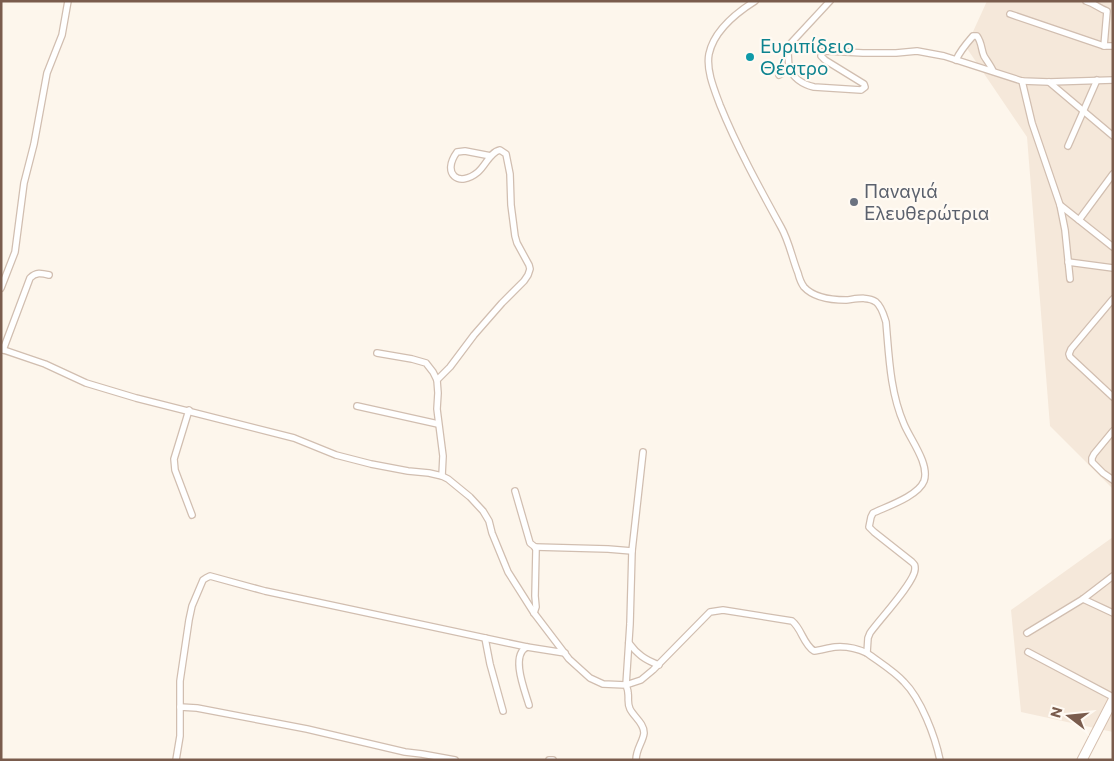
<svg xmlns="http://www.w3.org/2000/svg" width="1114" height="761" font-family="Commissioner,sans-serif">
<rect width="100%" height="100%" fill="#fdf6ec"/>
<g fill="#f5e8da">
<polygon points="987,1 1113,1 1113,489 1050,426 1027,137 966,47"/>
<polygon points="1113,537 1113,732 1021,712 1011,610"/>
</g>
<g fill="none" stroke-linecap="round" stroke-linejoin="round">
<g stroke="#d1beb0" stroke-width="8">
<g id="minor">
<path d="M755,1C736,13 714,30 709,54C706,70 714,89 720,105C737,147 759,187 781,227C789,241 792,258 798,273C799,277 801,283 804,287C814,298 833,300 846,300C856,299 868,296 876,302C882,307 884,316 886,322C889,356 890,392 904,424C910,439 930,464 924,481C918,496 888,506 873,513L871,517L869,527L874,532L912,562C915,565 915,565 915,569C915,582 879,620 870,633L868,638L867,653"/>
<path d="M1086,1C1096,4 1098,8 1107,11L1104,46"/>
<polyline points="1010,14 1104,46 1113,46"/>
<path d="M956,60C960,51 966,44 973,36H977C982,43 981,49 984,56C987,61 991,66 993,71"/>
<path d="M789,68C794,79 802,84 814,87L861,90L865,87L864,84L825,60L821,56L822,52L826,51L863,53H896L917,51L944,56L1022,81L1049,82L1113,80"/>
<polyline points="779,75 786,71 789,68 788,53 791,43 830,1"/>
<polyline points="1022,81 1032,123 1060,205 1113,247"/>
<polyline points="1049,82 1113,136"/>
<polyline points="1068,146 1097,80"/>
<polyline points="1060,205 1065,230 1070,279"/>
<polyline points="1079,220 1113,174"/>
<polyline points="1068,262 1113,268"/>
<polyline points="1,288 15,252 24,183 34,144 47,73 62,35 68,1"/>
<polyline points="1113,299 1071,349 1069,354 1070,357 1113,397"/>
<path d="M1,349L45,364L86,383L136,398L294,438L336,455L371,464L408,471L429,473L442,476L448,479L470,497L483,511L489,521L492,533L508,572L534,613L569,659L590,678L603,684L626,685C627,688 628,690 628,693C629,699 627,703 630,709C634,717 644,723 644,733C643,742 636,749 636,760"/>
<path d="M3,350L30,278C36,272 41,273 49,275"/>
<polyline points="377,353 412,359 426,363 433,372 437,380 438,393 437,409 443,456 442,476"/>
<path d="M437,380L450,367L474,335L502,303L524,281L528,275L530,269L529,265L517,243L515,236L511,205L510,174L506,154L500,150C490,152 486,165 478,172C459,188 441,174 457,152L465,151L491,156"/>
<polyline points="357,406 438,424"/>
<polyline points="189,410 174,459 175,470 192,515"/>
<polyline points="1113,431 1094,454 1092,458 1092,462 1103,473 1113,480"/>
<path d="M643,452L632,551L630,624L626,685L641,680L653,670L710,612L723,610L792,621C802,629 803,644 814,651C821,650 828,648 835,647C846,646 856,648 867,653C879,662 894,671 904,682C921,699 935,736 940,760"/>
<polyline points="515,491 530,543 535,547 536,550 535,596 536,607 534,613"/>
<polyline points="535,547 608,549 632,551"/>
<polyline points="1083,599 1113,613"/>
<polyline points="1027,633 1083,599 1113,576"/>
<polyline points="485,638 490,664 503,711"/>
<path d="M629,643C637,654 645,660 659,665"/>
<path d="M527,647C510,655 525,691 529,705"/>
<polyline points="1028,652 1113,697"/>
<polyline points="180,707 197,708 307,729 405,752 422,754 455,760"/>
<polyline points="176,760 180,736 180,681 189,620 192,606 203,580 206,578 210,576 265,591 527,647 565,653"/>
<polyline points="549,760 553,760"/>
</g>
</g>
<g stroke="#d6c0b0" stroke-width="11">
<polyline id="secondary" points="1082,760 1113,700"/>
</g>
<use href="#minor" stroke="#fff" stroke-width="5.5"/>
<use href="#secondary" stroke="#fff" stroke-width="9"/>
</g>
<circle fill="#0f9aa8" stroke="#fffaf3" stroke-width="2" cx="750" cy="57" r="5"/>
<circle fill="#6b7280" stroke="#fffaf3" stroke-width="2" cx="854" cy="202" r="5"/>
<g text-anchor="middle" stroke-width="4.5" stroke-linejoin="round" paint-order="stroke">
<g font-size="19" fill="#0d838f" stroke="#fffaf3" text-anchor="start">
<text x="760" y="53">Ευριπίδειο<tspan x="760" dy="22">Θέατρο</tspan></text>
</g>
<g font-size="19" fill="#5b616d" stroke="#fffaf3" text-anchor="start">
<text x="864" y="198">Παναγιά<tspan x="864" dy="22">Ελευθερώτρια</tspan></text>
</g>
</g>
<rect width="1114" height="761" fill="none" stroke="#7a5c4d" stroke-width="5"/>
<g transform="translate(1069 716) rotate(286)" stroke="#fffaf3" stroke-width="4" paint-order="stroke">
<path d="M0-4L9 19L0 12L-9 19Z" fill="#7a5c4d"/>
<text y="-8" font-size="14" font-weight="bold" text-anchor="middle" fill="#7a5c4d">N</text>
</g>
</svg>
